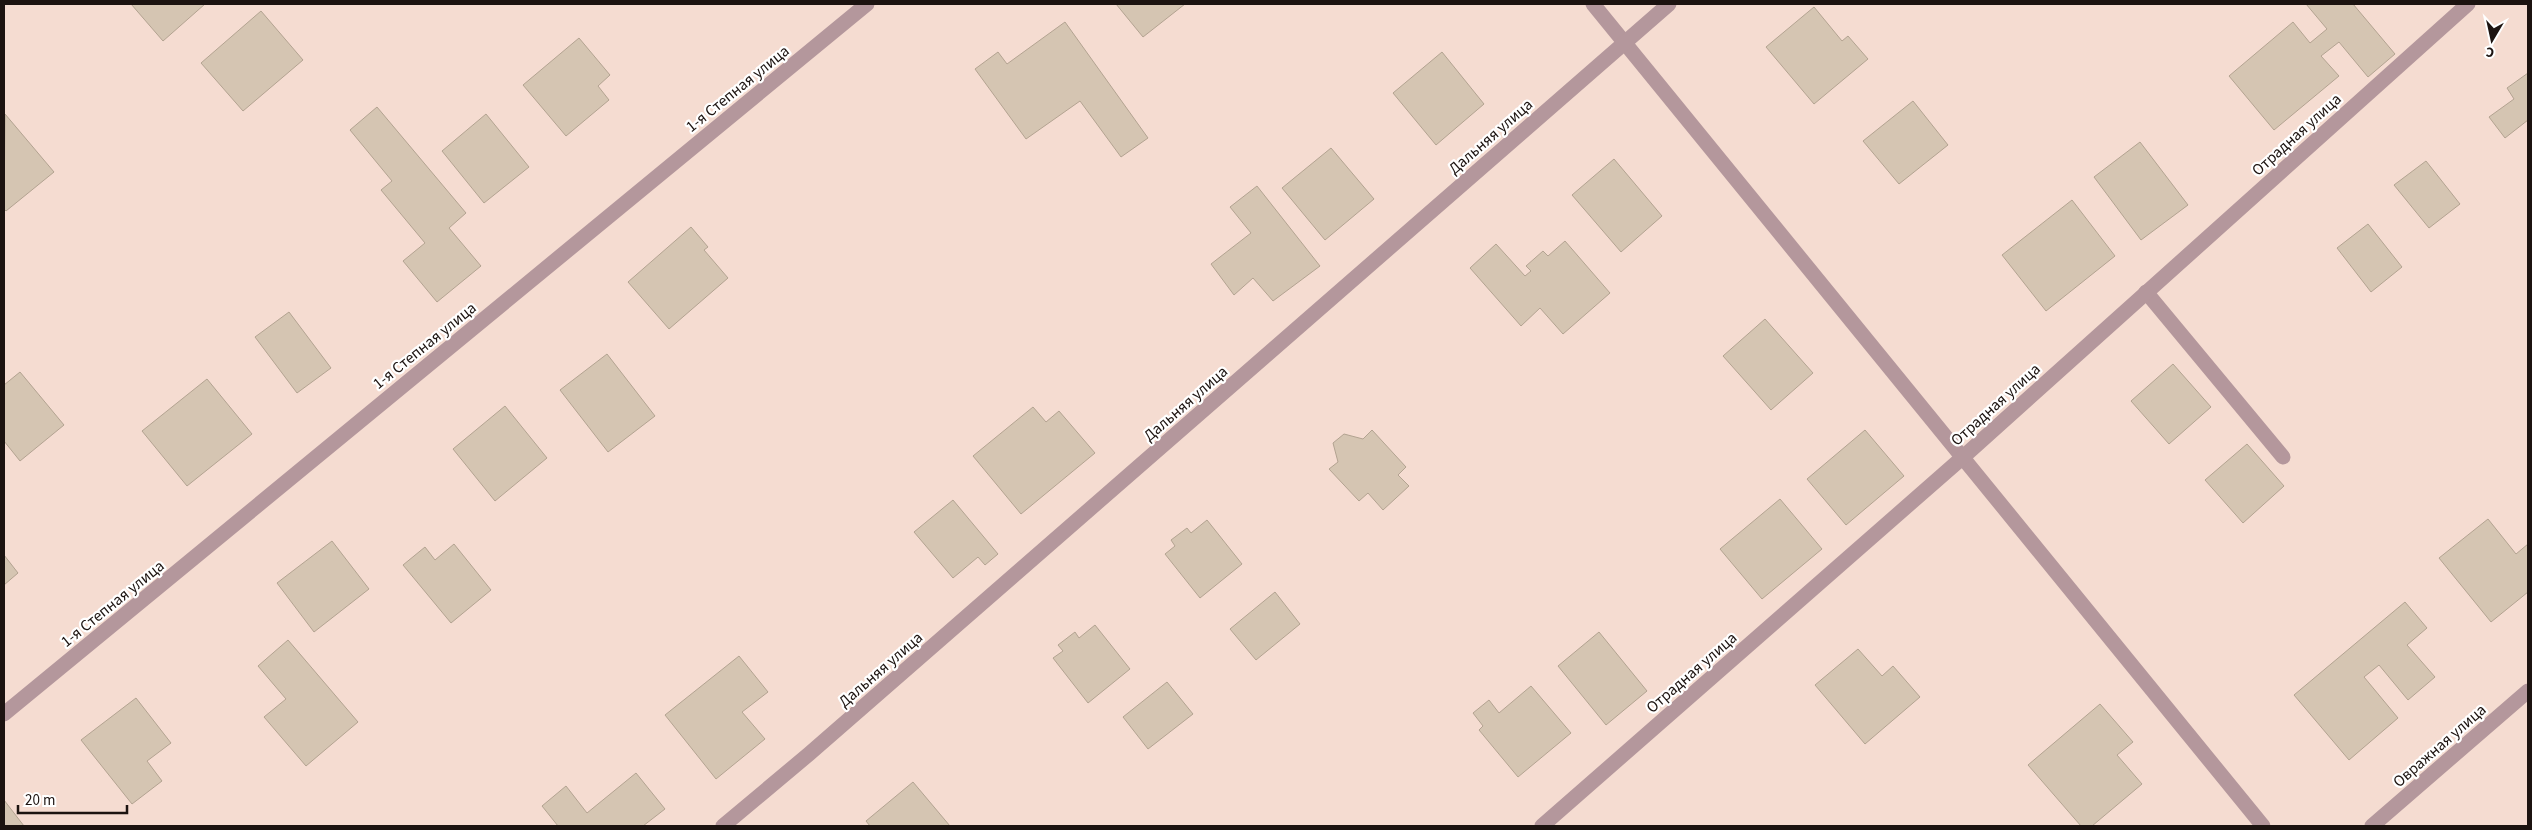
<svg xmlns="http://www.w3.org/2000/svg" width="2532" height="830" font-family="'Source Sans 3',sans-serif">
<rect width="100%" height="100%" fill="#f5dcd1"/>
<g fill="#d5c5b2" stroke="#b3a391">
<polygon points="131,4 205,4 163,41"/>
<polygon points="1116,4 1185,4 1143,37"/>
<polygon points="2306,4 2353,4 2395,54 2368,77 2339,42 2321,56 2339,76 2274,130 2229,76 2293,22 2310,43 2327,29"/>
<polygon points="1814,7 1842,41 1848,36 1868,59 1814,104 1766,47"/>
<polygon points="261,11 303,60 243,111 201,63"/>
<polygon points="1065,22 1148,138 1121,157 1080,101 1026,139 975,69 998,52 1007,64"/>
<polygon points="579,38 610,75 598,86 609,100 566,136 523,85"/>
<polygon points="1442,52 1484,104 1436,145 1393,93"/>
<polygon points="2528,73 2528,120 2505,138 2489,117 2514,99 2507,88"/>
<polygon points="1913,101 1948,145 1899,184 1863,141"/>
<polygon points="377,107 466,213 449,228 481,266 437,302 403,261 425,243 381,190 392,181 350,130"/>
<polygon points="5,114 54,172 6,211 4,209"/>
<polygon points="486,114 529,167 484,203 442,151"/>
<polygon points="2140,142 2188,205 2141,240 2094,177"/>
<polygon points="1331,148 1374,199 1325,240 1282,188"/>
<polygon points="1614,159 1662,216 1621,252 1572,195"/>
<polygon points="2426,161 2460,204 2429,228 2394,185"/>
<polygon points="1257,186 1320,266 1273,301 1253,278 1234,295 1211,264 1251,233 1230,207"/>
<polygon points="2072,200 2115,256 2046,311 2002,255"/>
<polygon points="2368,224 2402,267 2371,292 2337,248"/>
<polygon points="691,227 708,247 704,250 728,278 669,329 628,282"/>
<polygon points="1565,241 1610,293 1563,334 1540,308 1521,326 1470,268 1496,244 1525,276 1531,271 1526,266 1543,251 1548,256"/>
<polygon points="289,312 331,368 297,393 255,337"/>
<polygon points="1765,319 1813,373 1771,410 1723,356"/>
<polygon points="607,354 655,416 608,452 560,390"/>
<polygon points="2173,364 2211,407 2169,444 2131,401"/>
<polygon points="20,372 64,425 20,461 4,441 4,385"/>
<polygon points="207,379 252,434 187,486 142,431"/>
<polygon points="505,406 547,458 495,501 453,449"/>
<polygon points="1033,407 1046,422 1059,411 1095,453 1021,514 973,456"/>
<polygon points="1372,430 1406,467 1398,475 1409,486 1383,510 1368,493 1359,501 1329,469 1338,462 1333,443 1344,434 1363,439"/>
<polygon points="1865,430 1904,476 1846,525 1807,479"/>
<polygon points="2247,444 2284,486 2243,523 2205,480"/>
<polygon points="1780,499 1822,549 1762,599 1720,549"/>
<polygon points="953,500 998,554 985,565 978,557 953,578 914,532"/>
<polygon points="2488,519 2516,554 2528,544 2528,592 2491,622 2439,558"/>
<polygon points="1207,520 1242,564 1200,598 1165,554 1175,546 1171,540 1187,528 1191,533"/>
<polygon points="332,541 369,589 314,632 277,583"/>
<polygon points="454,544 491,590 451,623 403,565 425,547 435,560"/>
<polygon points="4,555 18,573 4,585"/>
<polygon points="1275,592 1300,624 1256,660 1230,629"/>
<polygon points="2405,602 2427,628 2407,645 2435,677 2408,700 2379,665 2364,677 2398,718 2349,760 2294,695"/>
<polygon points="1095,625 1130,669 1088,703 1053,658 1063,651 1058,645 1075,632 1079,638"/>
<polygon points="1599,632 1647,691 1606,725 1558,666"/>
<polygon points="288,640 358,722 306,766 264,717 286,699 258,666"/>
<polygon points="1858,649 1882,676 1893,666 1920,697 1865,744 1815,685"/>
<polygon points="739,656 768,692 742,712 765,739 716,779 665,715"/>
<polygon points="1167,682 1193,714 1148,749 1123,717"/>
<polygon points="1531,686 1571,733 1518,777 1479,730 1483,726 1473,713 1489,700 1499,713"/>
<polygon points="136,698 171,743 147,761 162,781 132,804 81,740"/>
<polygon points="2100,704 2133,742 2117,755 2142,784 2092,826 2081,826 2028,765"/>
<polygon points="636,773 665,809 643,826 558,826 542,806 566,786 587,813"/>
<polygon points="913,782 950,826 870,826 866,821"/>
<polygon points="4,800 24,826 4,826"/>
</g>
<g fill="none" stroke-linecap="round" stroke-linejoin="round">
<polyline stroke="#b4979c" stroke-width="15" points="2146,292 2283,457"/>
<g stroke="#b4979c" stroke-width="15">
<polyline points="1593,4 2263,826"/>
<polyline points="4,714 867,4"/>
<polyline points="723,826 809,754 1669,4"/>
<polyline points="1542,826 1962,458 2468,4"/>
<polyline points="2372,826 2528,691"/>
</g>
</g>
<g text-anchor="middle" stroke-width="4.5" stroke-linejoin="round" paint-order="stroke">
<g font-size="16" fill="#1c1310" stroke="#fff">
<text transform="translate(737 88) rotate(-39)" y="6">1-я Степная улица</text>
<text transform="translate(2296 134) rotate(-42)" y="6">Отрадная улица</text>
<text transform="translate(1490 136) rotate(-41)" y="6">Дальняя улица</text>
<text transform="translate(424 345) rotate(-39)" y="6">1-я Степная улица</text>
<text transform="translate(1185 403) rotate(-41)" y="6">Дальняя улица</text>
<text transform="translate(1995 404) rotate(-42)" y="6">Отрадная улица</text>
<text transform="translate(112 603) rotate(-39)" y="6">1-я Степная улица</text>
<text transform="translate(880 669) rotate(-41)" y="6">Дальняя улица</text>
<text transform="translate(1691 672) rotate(-41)" y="6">Отрадная улица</text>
<text transform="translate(2439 745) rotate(-41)" y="6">Овражная улица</text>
</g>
</g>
<rect width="2532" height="830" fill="none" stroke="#1c1310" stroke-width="10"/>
<g transform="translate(2492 40) rotate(189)" stroke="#ffffff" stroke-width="4" paint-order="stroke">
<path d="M0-4L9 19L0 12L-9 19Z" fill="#1c1310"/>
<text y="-8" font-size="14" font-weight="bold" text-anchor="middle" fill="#1c1310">С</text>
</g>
<path d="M18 805v8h109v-8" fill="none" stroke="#1c1310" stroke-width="2.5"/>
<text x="25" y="805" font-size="15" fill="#1c1310" stroke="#ffffff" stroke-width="4" paint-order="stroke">20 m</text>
</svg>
